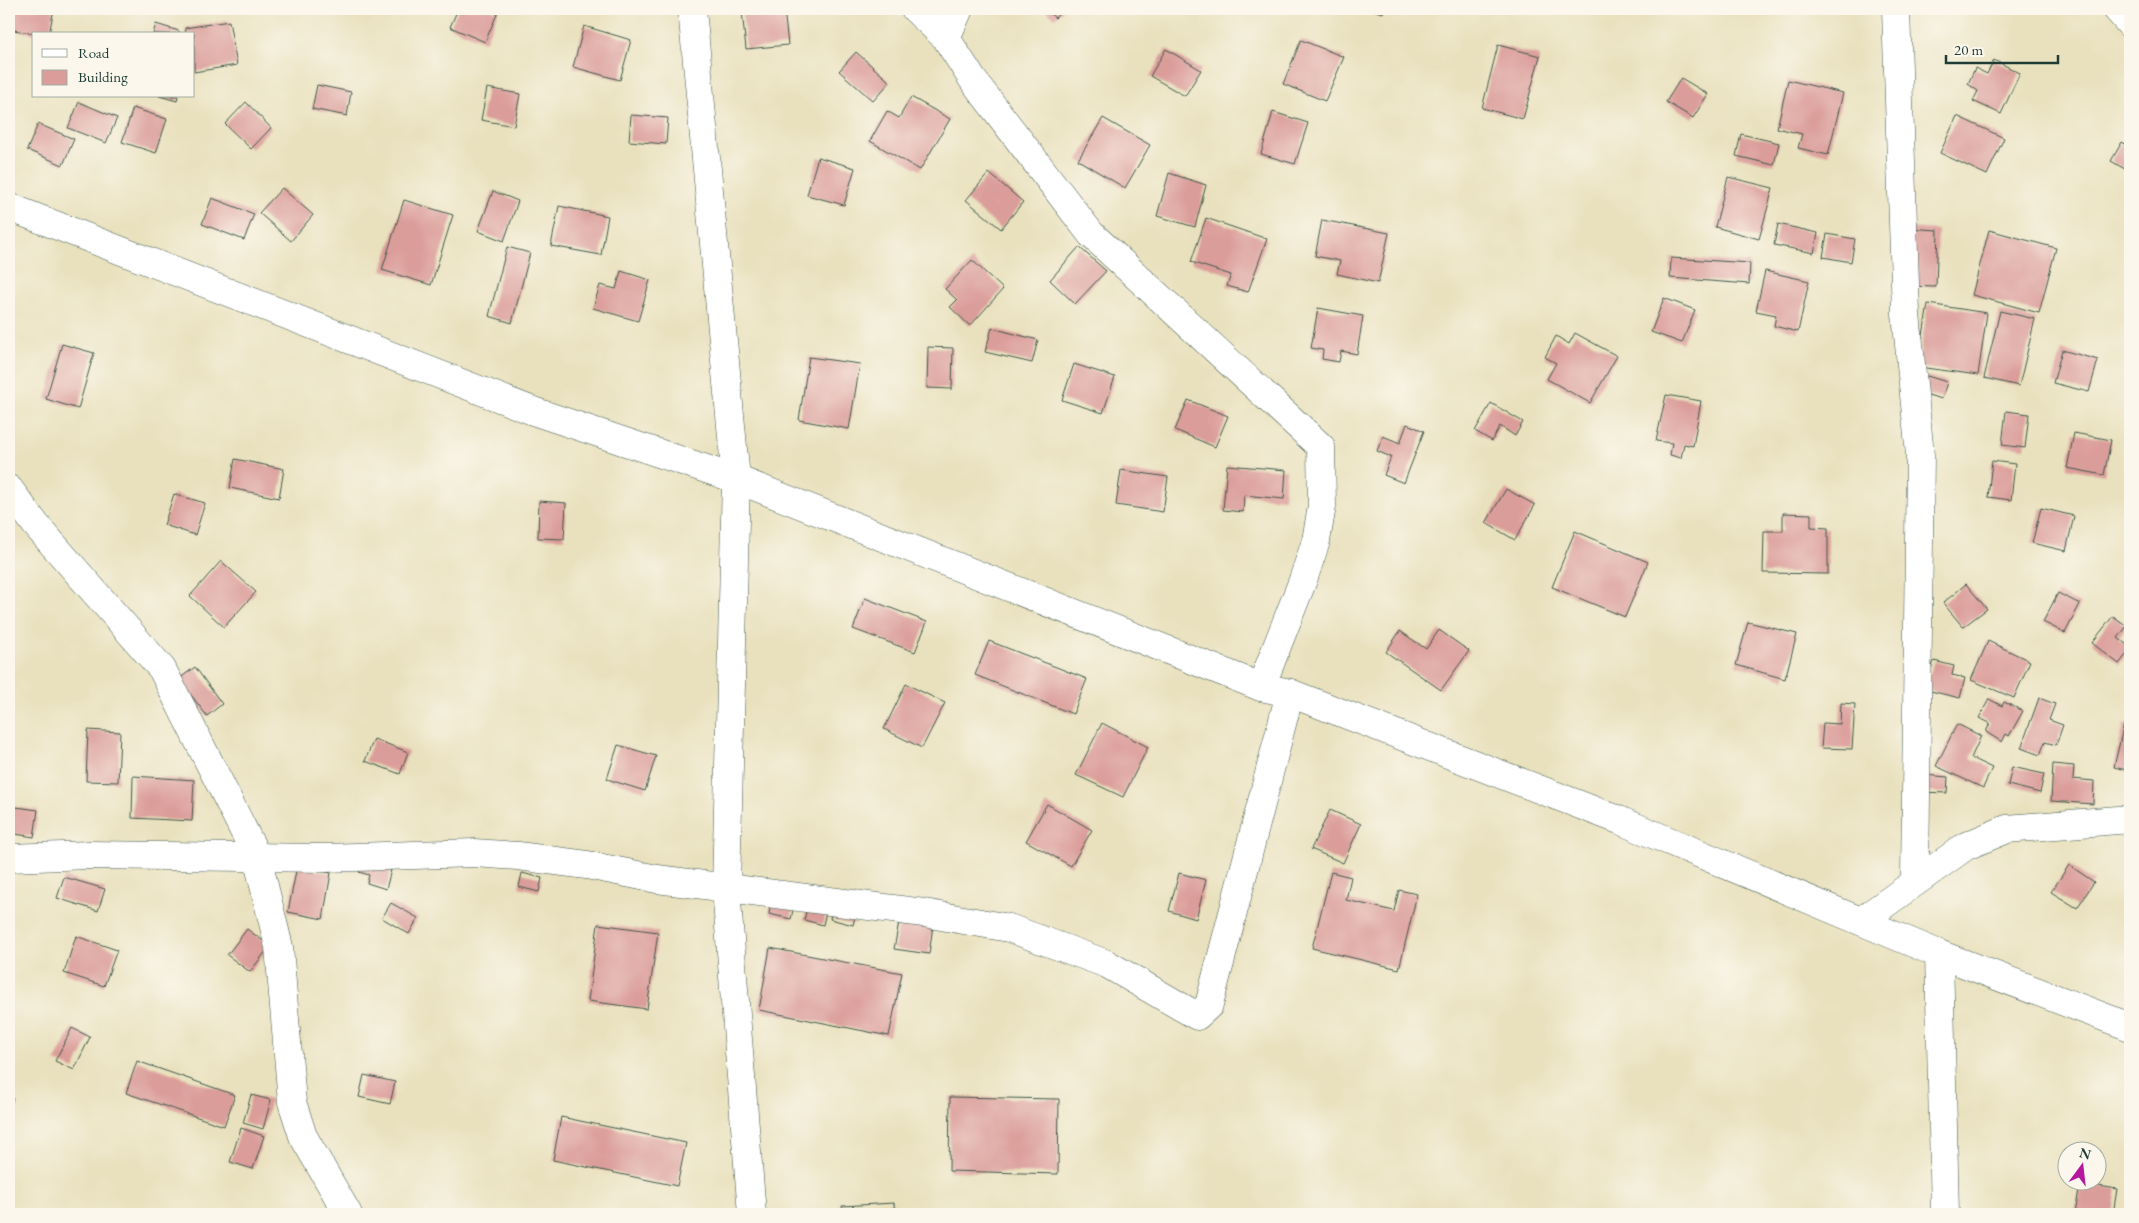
<svg xmlns="http://www.w3.org/2000/svg" width="2139" height="1223" font-family="'EB Garamond',serif">
<rect width="100%" height="100%" fill="#fbf7ec"/>
<filter id="ink" filterUnits="userSpaceOnUse"><feTurbulence type="fractalNoise" baseFrequency=".02" numOctaves="2"/><feDisplacementMap in="SourceGraphic" scale="10" xChannelSelector="R" yChannelSelector="G"/><feConvolveMatrix kernelMatrix="1 2 1 2 8 2 1 2 1" color-interpolation-filters="sRGB"/></filter>
<filter id="wash" filterUnits="userSpaceOnUse"><feTurbulence type="fractalNoise" baseFrequency=".0096" numOctaves="4" result="noise"/><feDisplacementMap in="SourceGraphic" scale="20" xChannelSelector="R" yChannelSelector="G"/><feGaussianBlur stdDeviation="1.12" result="paint"/><feColorMatrix in="noise" values="0 0 0 0 0 0 0 0 0 0 0 0 0 0 0 0 0 1.4 0 .05"/><feComposite in="paint" operator="in"/></filter>
<g filter="url(#wash)">
<rect width="100%" height="100%" fill="#e9e1be"/>
<g id="blocks">
<g fill="#db9d9a">
<polygon points="9,9 54,9 49,34 34,34 9,29"/>
<polygon points="458,9 491,9 498,12 485,42 450,27"/>
<polygon points="765,9 784,9 788,45 746,49 742,11"/>
<polygon points="1045,9 1064,9 1055,18"/>
<polygon points="1369,9 1384,9 1383,13"/>
<polygon points="1567,9 1581,9 1579,13"/>
<polygon points="229,21 237,65 194,72 194,34 186,34 185,28"/>
<polygon points="156,24 179,31 179,34 153,34"/>
<polygon points="584,26 631,40 620,80 573,67"/>
<polygon points="1301,40 1344,57 1325,101 1283,84"/>
<polygon points="1498,45 1540,56 1523,119 1482,108"/>
<polygon points="1166,49 1201,70 1185,96 1150,76"/>
<polygon points="856,52 890,82 873,101 839,71"/>
<polygon points="1994,60 2020,73 2001,114 1973,101 1978,91 1968,84 1975,68 1987,74"/>
<polygon points="1681,78 1708,94 1693,118 1666,102"/>
<polygon points="1788,80 1843,93 1828,155 1798,148 1802,134 1777,128"/>
<polygon points="317,85 351,92 347,116 312,109"/>
<polygon points="487,88 520,94 514,126 481,120"/>
<polygon points="159,96 178,96 177,101"/>
<polygon points="911,97 950,119 920,170 870,141 887,111 899,118"/>
<polygon points="79,102 117,118 106,143 68,128"/>
<polygon points="246,102 271,128 251,149 225,124"/>
<polygon points="133,108 167,119 156,153 122,142"/>
<polygon points="1273,112 1308,123 1295,164 1261,154"/>
<polygon points="631,115 668,118 666,144 629,141"/>
<polygon points="1957,116 2004,138 1987,175 1940,153"/>
<polygon points="1103,118 1150,145 1125,188 1078,160"/>
<polygon points="38,124 74,139 63,165 27,150"/>
<polygon points="1741,134 1779,143 1774,165 1736,156"/>
<polygon points="2122,142 2130,147 2130,172 2111,161"/>
<polygon points="818,157 855,168 844,205 807,195"/>
<polygon points="989,173 1023,202 1001,229 966,200"/>
<polygon points="1169,173 1206,185 1195,227 1157,216"/>
<polygon points="1728,177 1773,188 1759,239 1715,227"/>
<polygon points="282,188 313,215 291,241 259,213"/>
<polygon points="493,191 518,201 504,241 478,231"/>
<polygon points="212,198 254,214 244,240 202,224"/>
<polygon points="404,200 453,215 431,285 382,270"/>
<polygon points="559,206 608,216 601,255 551,246"/>
<polygon points="1206,218 1267,239 1248,292 1227,286 1231,275 1191,262"/>
<polygon points="1322,220 1389,233 1378,283 1337,274 1340,261 1315,256"/>
<polygon points="1778,224 1818,233 1814,253 1774,245"/>
<polygon points="1907,228 1938,230 1936,287 1905,286"/>
<polygon points="1989,230 2056,248 2039,313 1972,295"/>
<polygon points="1827,234 1855,239 1851,262 1823,257"/>
<polygon points="507,247 530,253 512,323 489,316"/>
<polygon points="1079,247 1106,271 1075,304 1050,280"/>
<polygon points="1671,258 1750,263 1749,284 1670,278"/>
<polygon points="972,260 1003,289 970,326 950,307 957,300 945,289"/>
<polygon points="621,271 650,280 638,321 593,308 600,285 616,289"/>
<polygon points="1765,271 1809,281 1798,332 1774,326 1776,315 1756,311"/>
<polygon points="1664,298 1695,310 1682,343 1651,332"/>
<polygon points="1928,304 1987,313 1978,375 1918,367"/>
<polygon points="1318,308 1363,316 1357,354 1341,351 1339,362 1322,359 1323,350 1311,348"/>
<polygon points="2000,311 2035,319 2019,386 1984,378"/>
<polygon points="992,328 1038,340 1032,363 985,352"/>
<polygon points="1575,333 1617,356 1590,403 1547,379 1556,363 1545,357 1556,336 1569,344"/>
<polygon points="62,344 94,353 78,409 46,399"/>
<polygon points="928,347 953,348 952,389 927,388"/>
<polygon points="2062,350 2098,360 2089,392 2053,383"/>
<polygon points="809,357 860,364 849,429 799,420"/>
<polygon points="1074,364 1115,377 1103,413 1062,400"/>
<polygon points="1927,376 1947,382 1942,399 1921,393"/>
<polygon points="1666,395 1701,401 1693,446 1684,444 1681,458 1670,455 1672,443 1656,441"/>
<polygon points="1188,400 1228,416 1215,447 1175,430"/>
<polygon points="1491,403 1523,422 1515,436 1500,426 1492,441 1475,431"/>
<polygon points="2006,411 2029,414 2025,448 2002,445"/>
<polygon points="1407,424 1424,431 1404,483 1384,475 1391,457 1377,451 1383,436 1400,443"/>
<polygon points="2074,433 2111,440 2104,475 2067,468"/>
<polygon points="235,459 284,469 279,498 230,488"/>
<polygon points="1992,461 2015,464 2011,500 1988,497"/>
<polygon points="1227,465 1286,470 1284,499 1244,495 1243,512 1223,510"/>
<polygon points="1121,470 1168,477 1163,512 1116,505"/>
<polygon points="1506,489 1535,505 1515,540 1486,523"/>
<polygon points="174,494 205,503 195,535 164,525"/>
<polygon points="539,501 566,503 564,539 538,538"/>
<polygon points="2041,508 2074,516 2066,551 2032,543"/>
<polygon points="1783,513 1811,514 1811,527 1828,528 1828,574 1763,573 1764,531 1783,531"/>
<polygon points="1575,531 1648,562 1625,617 1552,587"/>
<polygon points="221,561 256,592 224,627 190,596"/>
<polygon points="1966,584 1987,609 1963,627 1943,603"/>
<polygon points="2058,593 2080,604 2065,633 2043,622"/>
<polygon points="865,598 927,622 915,652 853,629"/>
<polygon points="2113,616 2127,626 2118,638 2130,647 2130,650 2119,664 2092,643"/>
<polygon points="1748,622 1797,634 1785,679 1736,665"/>
<polygon points="1439,630 1469,651 1441,690 1386,652 1400,631 1426,649"/>
<polygon points="989,641 1087,679 1073,714 975,675"/>
<polygon points="1988,641 2030,661 2014,698 1971,680"/>
<polygon points="1934,661 1954,666 1952,675 1965,678 1960,698 1922,689 1930,673"/>
<polygon points="195,667 222,704 207,716 179,679"/>
<polygon points="906,684 945,703 922,748 884,729"/>
<polygon points="2039,698 2055,704 2049,720 2063,725 2056,745 2045,742 2040,755 2021,748"/>
<polygon points="1989,699 2002,706 2004,702 2023,711 2009,736 2006,734 2002,742 1986,732 1990,723 1979,718"/>
<polygon points="1841,703 1855,704 1852,749 1821,748 1823,723 1840,724"/>
<polygon points="1102,723 1148,747 1123,797 1076,775"/>
<polygon points="1957,724 1981,736 1971,758 1992,768 1983,788 1936,766"/>
<polygon points="2124,724 2130,725 2130,771 2114,767"/>
<polygon points="88,730 120,732 118,782 86,781"/>
<polygon points="374,739 408,752 400,774 365,761"/>
<polygon points="618,745 656,756 645,791 607,779"/>
<polygon points="2053,764 2074,766 2073,779 2094,781 2093,804 2051,801"/>
<polygon points="2012,767 2044,774 2040,793 2008,785"/>
<polygon points="1923,775 1948,777 1947,793 1921,792"/>
<polygon points="133,776 194,780 192,821 132,818"/>
<polygon points="1047,804 1092,830 1071,866 1026,841"/>
<polygon points="9,806 38,810 34,837 9,833"/>
<polygon points="1330,810 1361,824 1343,863 1311,849"/>
<polygon points="361,863 391,870 386,889 367,883 369,875 359,872"/>
<polygon points="2069,865 2094,882 2077,908 2051,892"/>
<polygon points="297,866 331,873 323,919 288,912"/>
<polygon points="1331,872 1351,877 1346,900 1394,911 1399,890 1417,894 1399,969 1312,948"/>
<polygon points="522,873 542,878 539,892 519,887"/>
<polygon points="1179,873 1206,880 1196,919 1169,911"/>
<polygon points="64,877 105,889 98,911 57,898"/>
<polygon points="771,901 794,905 791,919 769,914"/>
<polygon points="391,903 418,918 409,934 382,918"/>
<polygon points="833,907 856,913 853,925 830,919"/>
<polygon points="807,908 826,912 823,925 804,920"/>
<polygon points="899,922 933,926 929,954 894,949"/>
<polygon points="598,924 658,932 647,1009 588,1001"/>
<polygon points="247,929 270,946 250,972 227,955"/>
<polygon points="76,936 117,950 104,986 64,973"/>
<polygon points="770,948 902,973 889,1036 759,1010"/>
<polygon points="72,1028 90,1037 74,1070 55,1061"/>
<polygon points="137,1061 235,1095 224,1126 126,1093"/>
<polygon points="364,1075 395,1082 390,1104 359,1097"/>
<polygon points="251,1095 271,1100 263,1129 243,1123"/>
<polygon points="9,1096 13,1098 9,1112"/>
<polygon points="950,1097 1059,1099 1058,1174 949,1171"/>
<polygon points="561,1117 686,1143 677,1186 553,1160"/>
<polygon points="241,1128 264,1136 253,1169 230,1162"/>
<polygon points="2080,1183 2117,1189 2113,1214 2075,1214"/>
<polygon points="894,1203 895,1214 843,1214 842,1206"/>
</g>
</g>
</g>
<g filter="url(#ink)">
<use href="#blocks" fill-opacity="0" stroke="#3d5649" stroke-width="1"/>
<g fill="none" stroke-linecap="round" stroke-linejoin="round">
<g stroke="#3d5649" stroke-width="29">
<g id="minor">
<polyline points="692,9 736,479 726,889 752,1214"/>
<polyline points="915,9 946,38"/>
<polyline points="959,9 946,38 973,80 1091,234 1321,447 1322,506 1316,541 1303,580 1261,687"/>
<polyline points="1896,9 1906,314 1920,455 1915,880"/>
<polyline points="2117,9 2130,24"/>
<polyline points="9,207 533,411 736,479 1261,687 1290,693 1619,820 1939,954 2130,1027"/>
<polyline points="9,489 36,525 162,669 257,857 279,947 292,1102 303,1136 348,1214"/>
<polyline points="9,858 89,855 326,858 474,853 518,856 587,865 657,879 924,913 1009,928 1107,964 1197,1016 1209,1005 1290,693"/>
<polyline points="1861,921 1966,846 2007,829 2130,819"/>
<polyline points="1939,954 1945,1214"/>
</g>
</g>
<use href="#minor" stroke="#fff" stroke-width="28"/>
</g>
</g>
<rect width="2139" height="1223" fill="none" stroke="#fbf7ec" stroke-width="30"/>
<rect x="32" y="32" width="162" height="65" fill="#fbf7ec" stroke="#a3ada2"/>
<rect x="42" y="49" width="25" height="8" fill="#ffffff" stroke="#a3ada2"/>
<text x="78" y="58" font-size="15" fill="#1f3d34">Road</text>
<rect x="42" y="70" width="25" height="15" fill="#db9d9a" stroke="#a3ada2"/>
<text x="78" y="82" font-size="15" fill="#1f3d34">Building</text>
<g transform="translate(2082 1166) rotate(15)"><circle r="24" fill="#fbf7ec" stroke="#a3ada2"/>
<path d="M0-4L9 19L0 12L-9 19Z" fill="#b5179e"/>
<text y="-8" font-size="14" font-weight="bold" text-anchor="middle" fill="#1f3d34">N</text>
</g>
<path d="M1946 55v8h112v-8" fill="none" stroke="#1f3d34" stroke-width="2.5"/>
<text x="1954" y="55" font-size="15" fill="#1f3d34" stroke="#fbf7ec" stroke-width="4" paint-order="stroke">20 m</text>
</svg>
